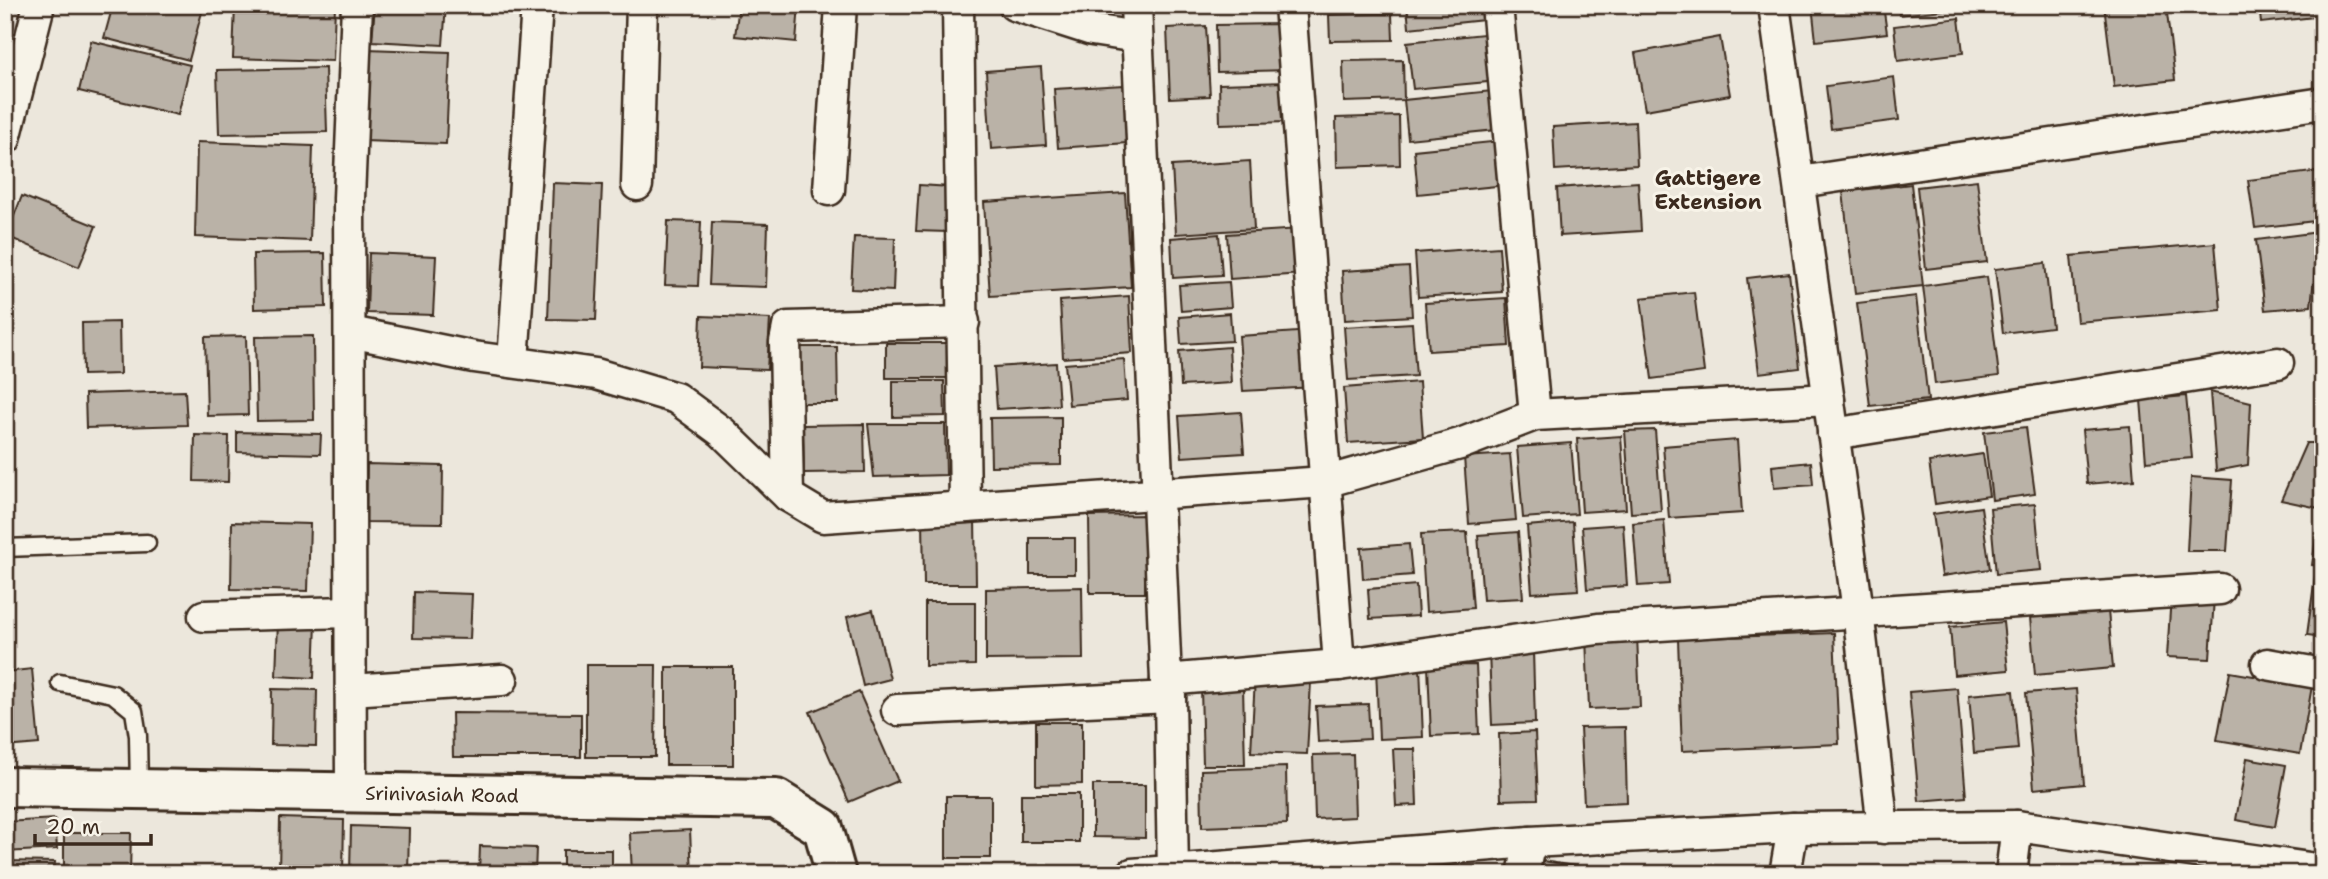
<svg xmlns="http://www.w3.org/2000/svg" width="2328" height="879" font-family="'Shantell Sans',sans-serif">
<rect width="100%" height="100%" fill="#ece7dc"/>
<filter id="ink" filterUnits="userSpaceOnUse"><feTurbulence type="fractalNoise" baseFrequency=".0143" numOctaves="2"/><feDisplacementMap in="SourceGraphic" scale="14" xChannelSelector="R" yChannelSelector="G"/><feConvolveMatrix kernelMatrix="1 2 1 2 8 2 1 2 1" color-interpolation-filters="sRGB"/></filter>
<g filter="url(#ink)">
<g fill="#bab2a7" stroke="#3b2a1e" stroke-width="2">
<polygon points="113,5 176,5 202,12 189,60 104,38"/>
<polygon points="235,5 335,5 333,61 233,58"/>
<polygon points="375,5 446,5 443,45 372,41"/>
<polygon points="739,5 799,5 796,42 735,36"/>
<polygon points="1407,5 1491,5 1493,19 1409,28"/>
<polygon points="1812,5 1883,5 1887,33 1816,41"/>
<polygon points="1898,5 1961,5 1962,8 1899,15"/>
<polygon points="2104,5 2166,5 2175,80 2114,87"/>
<polygon points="2259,5 2323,5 2323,16 2261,23"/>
<polygon points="1392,14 1393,40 1330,41 1329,15"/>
<polygon points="1959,18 1963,53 1898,61 1894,26"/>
<polygon points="1288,24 1289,70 1217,72 1216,25"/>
<polygon points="1206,26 1210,96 1170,98 1167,28"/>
<polygon points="1493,33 1498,81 1413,89 1407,42"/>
<polygon points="1720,37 1730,95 1645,110 1635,53"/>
<polygon points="91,41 190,65 178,115 79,91"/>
<polygon points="367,49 450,52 446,144 364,141"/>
<polygon points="1403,60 1404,100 1344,102 1343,61"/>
<polygon points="1041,67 1046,145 991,149 986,71"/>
<polygon points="325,68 327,132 219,134 217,70"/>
<polygon points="1894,77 1899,120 1831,129 1826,86"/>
<polygon points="1286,82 1287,122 1220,124 1219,84"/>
<polygon points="1124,85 1127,143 1058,148 1054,89"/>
<polygon points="1492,91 1496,130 1408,139 1404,100"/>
<polygon points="1399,116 1400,165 1337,167 1336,118"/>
<polygon points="1635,122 1637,165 1555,170 1553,127"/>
<polygon points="1501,141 1506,185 1418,194 1414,150"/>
<polygon points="197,142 313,146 310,241 195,237"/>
<polygon points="1250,161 1254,229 1176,234 1172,166"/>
<polygon points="2320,171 2323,220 2255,228 2248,180"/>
<polygon points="1977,180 1987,262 1926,269 1917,187"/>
<polygon points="1638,182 1641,231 1560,236 1557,188"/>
<polygon points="553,183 602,185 596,320 548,319"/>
<polygon points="1911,184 1923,286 1855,293 1843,192"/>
<polygon points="919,185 951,187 948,232 916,231"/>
<polygon points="1125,193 1131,287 990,296 984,202"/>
<polygon points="22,196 96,226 79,267 6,236"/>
<polygon points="668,221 701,222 698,286 665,285"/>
<polygon points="712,222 768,224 766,287 709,285"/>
<polygon points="1300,229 1303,274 1230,279 1227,234"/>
<polygon points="2319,232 2311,306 2265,310 2256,240"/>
<polygon points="1219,234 1222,275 1173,278 1171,238"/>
<polygon points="854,237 895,238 893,291 851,289"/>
<polygon points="2215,243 2221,310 2077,322 2071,256"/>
<polygon points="1499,247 1502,292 1418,297 1415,253"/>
<polygon points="325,253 326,307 254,309 253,254"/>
<polygon points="369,253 436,256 433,315 367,313"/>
<polygon points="2045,263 2052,327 2003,333 1995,269"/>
<polygon points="1409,267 1412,316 1345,320 1342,271"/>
<polygon points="1789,273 1800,368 1759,373 1747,278"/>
<polygon points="1987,277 1999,376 1935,384 1923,286"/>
<polygon points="1229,282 1231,307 1181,311 1179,285"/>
<polygon points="1694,292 1704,372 1652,379 1641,298"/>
<polygon points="1129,296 1132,353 1063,358 1060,301"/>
<polygon points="1916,296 1928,400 1870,406 1857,303"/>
<polygon points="1506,298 1509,346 1429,351 1425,303"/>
<polygon points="1230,313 1232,341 1181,344 1179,317"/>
<polygon points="701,316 770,319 767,370 699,367"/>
<polygon points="119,322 120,374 83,375 82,323"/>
<polygon points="1412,323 1416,376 1348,380 1344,327"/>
<polygon points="1311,331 1314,387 1243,391 1239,336"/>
<polygon points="246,336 248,415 207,416 205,337"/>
<polygon points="313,336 314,420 257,421 255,337"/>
<polygon points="886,343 947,343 948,378 886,378"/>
<polygon points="788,347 837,347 838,403 789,403"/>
<polygon points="1229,347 1231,383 1181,386 1179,351"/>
<polygon points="1124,359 1127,400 1069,405 1065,364"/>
<polygon points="1056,363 1059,405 997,409 994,367"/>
<polygon points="893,381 944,381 945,416 893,417"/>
<polygon points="1419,382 1423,438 1348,443 1344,388"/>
<polygon points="185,391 187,425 86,428 85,394"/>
<polygon points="2210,392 2251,402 2248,465 2216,471"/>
<polygon points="2186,396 2192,458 2146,462 2141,400"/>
<polygon points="1241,412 1244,453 1182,457 1179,416"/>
<polygon points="1061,417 1061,465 991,466 990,418"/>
<polygon points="864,424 865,472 804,473 803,425"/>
<polygon points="868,424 945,424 946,475 874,477"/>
<polygon points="2130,426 2134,480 2087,484 2082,430"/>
<polygon points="2026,427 2035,494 1992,500 1984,432"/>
<polygon points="1655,430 1661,511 1631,513 1625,431"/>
<polygon points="237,432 321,434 320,454 237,452"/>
<polygon points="195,435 229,436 228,482 194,481"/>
<polygon points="1621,436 1626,509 1582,512 1577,439"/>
<polygon points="1737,440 1742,513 1669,518 1663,446"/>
<polygon points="1571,443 1577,514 1523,518 1517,447"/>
<polygon points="2306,443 2323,443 2323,509 2281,500"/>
<polygon points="1510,454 1516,520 1469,524 1464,457"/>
<polygon points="1983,454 1989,496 1935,504 1929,462"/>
<polygon points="1811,462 1813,485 1774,488 1772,466"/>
<polygon points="367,464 443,466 442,523 366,522"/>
<polygon points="2191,477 2232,480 2227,551 2187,551"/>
<polygon points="2035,504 2041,570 1996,574 1990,508"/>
<polygon points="1981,507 1990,569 1942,576 1933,514"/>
<polygon points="1145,515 1145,593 1090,593 1089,516"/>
<polygon points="975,518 976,584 924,584 923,519"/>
<polygon points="2319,518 2323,518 2323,566 2312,565"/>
<polygon points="1664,520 1669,584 1638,586 1633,523"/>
<polygon points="232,522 310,524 308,591 231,589"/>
<polygon points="1573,522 1578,590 1532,593 1527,526"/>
<polygon points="1623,524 1627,586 1587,589 1582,527"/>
<polygon points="1467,532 1473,608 1426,612 1421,534"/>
<polygon points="1518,532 1523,598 1483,600 1478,535"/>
<rect x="1030" y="538" width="45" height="36"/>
<polygon points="1409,544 1412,575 1363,579 1361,548"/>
<polygon points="2315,577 2323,578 2323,637 2307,635"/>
<polygon points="1416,585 1418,616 1370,619 1368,589"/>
<polygon points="1082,587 1083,659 986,660 986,589"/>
<polygon points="414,592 472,594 470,639 413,638"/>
<polygon points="2171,595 2214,598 2210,659 2167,657"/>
<polygon points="2107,599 2113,668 2035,675 2029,606"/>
<polygon points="925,602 975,602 975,665 925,666"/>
<polygon points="873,610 890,679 863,686 847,617"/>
<polygon points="278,621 316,622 314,678 276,676"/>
<polygon points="2003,622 2008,670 1954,675 1950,627"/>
<polygon points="1834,633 1839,744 1682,751 1678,639"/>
<polygon points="1637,635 1640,707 1589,709 1586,637"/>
<polygon points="1533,650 1535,723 1492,725 1489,652"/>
<polygon points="586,665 656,665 655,757 586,757"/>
<polygon points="1476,665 1479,734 1431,736 1428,666"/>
<polygon points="1420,666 1423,737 1379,739 1376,668"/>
<rect x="666" y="667" width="67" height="98"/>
<polygon points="32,669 39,744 5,747 5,672"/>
<polygon points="2230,672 2312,686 2300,754 2217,740"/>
<polygon points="1255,678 1311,681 1307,754 1251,752"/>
<polygon points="1243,687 1245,765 1203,765 1201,688"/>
<polygon points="1957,688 1966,797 1919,801 1909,692"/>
<polygon points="272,689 317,690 316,746 271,745"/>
<polygon points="2076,689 2084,784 2034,789 2026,693"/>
<polygon points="2013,691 2018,749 1974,753 1969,695"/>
<polygon points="859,692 898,781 849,802 810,712"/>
<polygon points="1368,704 1370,739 1318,742 1316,706"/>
<polygon points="452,713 581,714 581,757 453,757"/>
<polygon points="1036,722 1082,722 1082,784 1036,785"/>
<polygon points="1625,727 1627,802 1584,804 1580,728"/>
<polygon points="1535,732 1538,799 1501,800 1499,734"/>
<polygon points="1393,749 1415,749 1417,805 1396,806"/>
<polygon points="1353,754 1355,817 1315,819 1313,755"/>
<polygon points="2247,758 2286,765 2275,827 2236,820"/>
<polygon points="1286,767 1287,824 1202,827 1201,770"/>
<polygon points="1093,785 1145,785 1145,838 1093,837"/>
<rect x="1021" y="794" width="58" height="48"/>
<rect x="946" y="796" width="45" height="62"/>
<polygon points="280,818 344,820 343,874 279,874"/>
<polygon points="55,819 57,849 5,852 5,822"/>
<polygon points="351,826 409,828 408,874 350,874"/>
<polygon points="690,830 692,874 632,874 630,833"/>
<polygon points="64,833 131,833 130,874 64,874"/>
<polygon points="480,846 536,848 535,874 479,874"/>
<rect x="563" y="850" width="49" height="24"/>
<polygon points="6,861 55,862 54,874 6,874"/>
<polygon points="1543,861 1606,871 1606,874 1542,874"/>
<polygon points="1425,862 1485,873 1422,874"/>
<polygon points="1757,870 1756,874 1641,874 1681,872"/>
</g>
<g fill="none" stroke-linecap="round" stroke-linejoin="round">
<g stroke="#3b2a1e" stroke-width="21">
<g id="lane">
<polyline points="5,548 147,543"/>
<polyline points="60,683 113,694 134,711 138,736 139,789"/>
</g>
</g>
<g stroke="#3b2a1e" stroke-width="35">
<g id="street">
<polyline points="958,5 965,506"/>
<polyline points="1014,5 1092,30 1137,37"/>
<polyline points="1136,5 1166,680 1170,697 1173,874"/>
<polyline points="1290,5 1339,665"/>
<polyline points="1497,5 1535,415"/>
<polyline points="1774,5 1858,611 1883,828"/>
<polyline points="5,139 39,5"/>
<polyline points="1800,182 2323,103"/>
<polyline points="637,185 642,5"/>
<polyline points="829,190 841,5"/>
<polyline points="350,332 474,357 596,374 676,398 722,432 788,496 823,517 1325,482 1460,444 1535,415 1829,399"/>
<polyline points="513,362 537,5"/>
<polyline points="1833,434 2278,363"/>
<polyline points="788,496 785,342 788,327 964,322"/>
<polyline points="204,616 350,612"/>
<polyline points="2267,664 2323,674"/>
<polyline points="1166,680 1339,665 1598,629 2220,589"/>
<polyline points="351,690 502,680"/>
<polyline points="897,710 1170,697"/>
<polyline points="351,792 349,198 357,5"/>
<polyline points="1132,874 1530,842 1793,828 2017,826 2323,870"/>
<polyline points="1523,874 1530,842"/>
<polyline points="1785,874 1793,828"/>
<polyline points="2011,874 2017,826"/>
</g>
</g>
<g stroke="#3b2a1e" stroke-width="44">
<polyline id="secondary" points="5,787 776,799 823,828 836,874"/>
</g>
<use href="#lane" stroke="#f7f3e8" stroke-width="16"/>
<use href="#street" stroke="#f7f3e8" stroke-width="30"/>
<use href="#secondary" stroke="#f7f3e8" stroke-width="38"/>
</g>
</g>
<g text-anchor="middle" stroke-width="6" stroke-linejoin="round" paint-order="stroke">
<g font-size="19" fill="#3b2a1e" stroke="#f7f3e8">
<text transform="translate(442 794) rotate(1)" y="7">Srinivasiah Road</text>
</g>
<g font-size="21" font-weight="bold" fill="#3b2a1e" stroke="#f7f3e8">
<text x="1708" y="185">Gattigere<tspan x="1708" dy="24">Extension</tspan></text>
</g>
</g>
<rect width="2328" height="879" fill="none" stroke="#f7f3e8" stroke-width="28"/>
<rect x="14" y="14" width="2300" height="851" fill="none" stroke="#3b2a1e" stroke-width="2.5" filter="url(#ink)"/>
<path d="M35 834v10h116v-10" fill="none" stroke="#3b2a1e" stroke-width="3.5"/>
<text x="46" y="834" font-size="21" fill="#3b2a1e" stroke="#f7f3e8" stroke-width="5" paint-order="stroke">20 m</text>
</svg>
